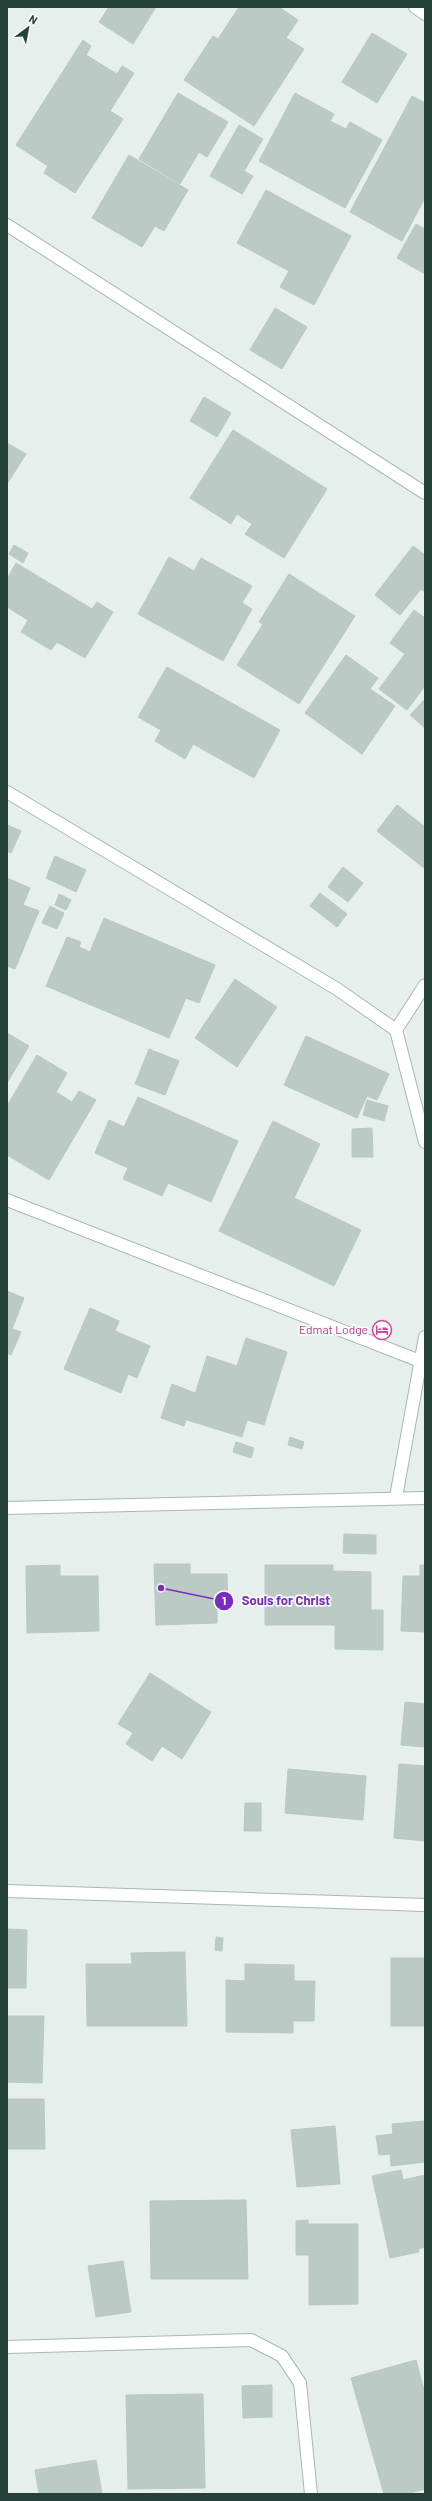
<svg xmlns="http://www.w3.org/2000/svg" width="432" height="2501" font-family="Barlow,sans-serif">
<rect width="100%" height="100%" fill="#e6efeb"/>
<g fill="#bbcac4" stroke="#b8c9c2">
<polygon points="109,7 156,7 133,44 99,22"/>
<polygon points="239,7 279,7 298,20 286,38 304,49 254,126 184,80 213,36 218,39"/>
<polygon points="372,33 407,54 377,103 342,82"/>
<polygon points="83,40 91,46 86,55 117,74 122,66 134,73 110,111 123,119 75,193 44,173 48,166 16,145"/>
<polygon points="178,93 228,122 207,157 199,152 180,184 139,159"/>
<polygon points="295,93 334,114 330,121 346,129 350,122 382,140 345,208 259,161"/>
<polygon points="412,96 425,103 425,198 402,241 350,212"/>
<polygon points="239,125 263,139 244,171 253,176 242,194 210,176"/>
<polygon points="129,155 188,190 164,231 155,226 142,247 92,218"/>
<polygon points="266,190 351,236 314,305 280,287 289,271 237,243"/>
<polygon points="416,224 425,229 425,274 397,258"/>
<polygon points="275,308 307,327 282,369 250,350"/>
<polygon points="204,397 231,413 217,437 190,421"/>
<polygon points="233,430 327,489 284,558 245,534 252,524 237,514 231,524 190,498"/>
<polygon points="7,443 26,454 7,484"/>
<polygon points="14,545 28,553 23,563 9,554"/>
<polygon points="413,546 425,555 425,592 421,589 400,615 375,595"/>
<polygon points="169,557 194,571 201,558 252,586 242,603 252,609 223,661 138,614"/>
<polygon points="16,563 92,609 97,602 113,612 85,658 57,642 51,650 21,632 28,620 7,607 7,579"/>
<polygon points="289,574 355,616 299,704 237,665 263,624 259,622"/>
<polygon points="414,610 425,618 425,686 407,710 379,689 405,654 390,643"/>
<polygon points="346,655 378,678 370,689 395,706 362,754 305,713"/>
<polygon points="167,667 280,730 254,778 193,744 185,759 155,741 161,730 138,717"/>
<polygon points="425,699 425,728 410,715"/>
<polygon points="397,805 425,827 424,868 377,831"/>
<polygon points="7,825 21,831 11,853 7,851"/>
<polygon points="55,856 86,870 76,892 46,878"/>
<polygon points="343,867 363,883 348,902 328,887"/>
<polygon points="7,878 30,888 23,905 39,911 15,969 7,966"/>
<polygon points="320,893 347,914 337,927 310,906"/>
<polygon points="59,894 71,900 66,910 55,905"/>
<polygon points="50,906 64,913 57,929 42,923"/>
<polygon points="104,918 215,965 199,1003 186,998 169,1038 46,986 67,937 81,942 79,947 90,952"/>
<polygon points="235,979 277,1007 237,1067 195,1038"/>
<polygon points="7,1033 29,1046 7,1083"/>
<polygon points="306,1036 389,1074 377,1100 367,1096 357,1118 284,1085"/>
<polygon points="149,1049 179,1061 165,1095 135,1084"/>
<polygon points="37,1055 67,1073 56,1092 72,1102 79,1091 96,1100 49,1180 7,1155 7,1106"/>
<polygon points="138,1097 238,1141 211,1202 168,1183 162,1196 123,1179 128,1168 95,1153 109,1120 124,1127"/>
<polygon points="367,1100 388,1106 384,1121 363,1115"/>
<polygon points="273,1121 320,1144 294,1198 361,1230 334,1286 219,1231"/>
<polygon points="372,1128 373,1157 352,1157 352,1129"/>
<polygon points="7,1291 24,1298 12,1329 21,1332 11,1355 7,1353"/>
<polygon points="90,1308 119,1321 115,1331 150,1346 137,1378 128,1374 121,1393 64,1369"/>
<polygon points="246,1338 287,1352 264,1425 247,1420 242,1437 187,1420 207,1356 237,1366"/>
<polygon points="172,1384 195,1393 184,1426 161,1418"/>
<polygon points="290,1437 304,1442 302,1449 288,1445"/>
<polygon points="236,1442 254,1448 251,1458 233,1452"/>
<polygon points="344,1534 376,1535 376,1554 343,1553"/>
<polygon points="154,1564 190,1564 190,1574 227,1574 228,1609 217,1609 217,1623 156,1625"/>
<polygon points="60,1565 60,1576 98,1576 99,1631 27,1633 26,1566"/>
<polygon points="265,1565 333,1565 333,1571 371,1572 371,1610 383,1610 383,1650 335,1649 335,1625 265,1625"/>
<polygon points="420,1565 425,1565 425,1632 401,1631 403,1576 420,1576"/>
<polygon points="150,1673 211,1712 182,1759 162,1746 152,1761 126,1744 133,1733 118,1724"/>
<polygon points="405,1702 425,1704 425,1747 401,1745"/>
<polygon points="399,1764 425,1766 425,1841 394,1838"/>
<polygon points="288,1769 366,1776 363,1820 285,1813"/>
<polygon points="245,1803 261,1803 261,1831 244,1831"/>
<polygon points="7,1929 27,1930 26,1988 7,1988"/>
<polygon points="216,1937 223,1938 222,1951 215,1950"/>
<polygon points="185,1952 187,2026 87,2026 86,1964 132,1964 131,1953"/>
<rect x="391" y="1958" width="34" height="68"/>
<polygon points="245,1964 294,1965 294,1981 315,1981 314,2021 293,2021 293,2033 226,2032 226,1980 245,1981"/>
<polygon points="7,2016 44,2016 42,2083 7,2082"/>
<polygon points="7,2099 44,2099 45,2149 7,2149"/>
<polygon points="425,2121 425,2162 391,2166 390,2154 379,2155 376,2136 393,2134 392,2124"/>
<polygon points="335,2126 340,2184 297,2187 291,2130"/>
<polygon points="401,2170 403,2180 425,2175 425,2247 418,2249 419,2252 390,2258 372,2176"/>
<polygon points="246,2200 248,2279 151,2279 150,2201"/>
<polygon points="308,2220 308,2224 358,2224 358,2304 309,2305 309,2255 296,2255 296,2221"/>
<polygon points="123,2261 131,2312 96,2317 88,2266"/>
<polygon points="416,2360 425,2394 425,2489 406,2494 384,2494 351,2378"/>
<polygon points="272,2385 272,2417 243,2418 242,2386"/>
<polygon points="203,2394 205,2488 128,2489 126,2395"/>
<polygon points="96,2460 102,2494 39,2494 35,2470"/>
</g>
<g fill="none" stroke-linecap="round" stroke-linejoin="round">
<g stroke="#a8b8b2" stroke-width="14">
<g id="minor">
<polyline points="415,7 425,14"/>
<polyline points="7,225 425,493"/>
<polyline points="7,792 337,989 396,1030 425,1142"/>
<polyline points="396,1030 425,985"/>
<polyline points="7,1200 420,1361"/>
<polyline points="396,1497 425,1337"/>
<polyline points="7,1508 425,1498"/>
<polyline points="7,1891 425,1905"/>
<polyline points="7,2347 251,2340 282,2356 300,2383 311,2494"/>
</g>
</g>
<use href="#minor" stroke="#fff" stroke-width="12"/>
</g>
<defs>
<g id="hotel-ring" transform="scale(1)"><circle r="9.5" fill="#f7fbf9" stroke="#d1479c" stroke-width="1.5"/><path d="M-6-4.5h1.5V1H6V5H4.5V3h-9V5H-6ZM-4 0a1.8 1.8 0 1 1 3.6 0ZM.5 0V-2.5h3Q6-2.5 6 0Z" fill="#d1479c"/></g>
</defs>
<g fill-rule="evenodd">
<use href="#hotel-ring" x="382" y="1330"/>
</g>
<g text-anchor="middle" stroke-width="3.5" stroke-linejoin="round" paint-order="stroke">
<g font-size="12" fill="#b23c85" stroke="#f7fbf9" text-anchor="end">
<text x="368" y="1334">Edmat Lodge</text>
</g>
</g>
<path fill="none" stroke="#7b2cbf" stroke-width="1.5" d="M161 1588L224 1601"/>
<g fill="#7b2cbf" stroke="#f7fbf9" stroke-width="1.5">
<circle cx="161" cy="1588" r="4"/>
<circle cx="224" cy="1601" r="10"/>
</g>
<g font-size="12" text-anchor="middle" font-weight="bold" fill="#fff">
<text x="224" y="1605">1</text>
</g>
<g font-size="13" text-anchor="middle" font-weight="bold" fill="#7b2cbf" stroke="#f7fbf9" stroke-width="3.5" stroke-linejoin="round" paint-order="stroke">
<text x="286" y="1605">Souls for Christ</text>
</g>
<rect width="432" height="2501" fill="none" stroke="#24423a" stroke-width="16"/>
<g transform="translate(28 28) rotate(32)" stroke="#f7fbf9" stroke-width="3" paint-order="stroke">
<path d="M0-3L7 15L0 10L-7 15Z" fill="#24423a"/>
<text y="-6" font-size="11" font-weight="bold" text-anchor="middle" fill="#24423a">N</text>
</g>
</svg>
